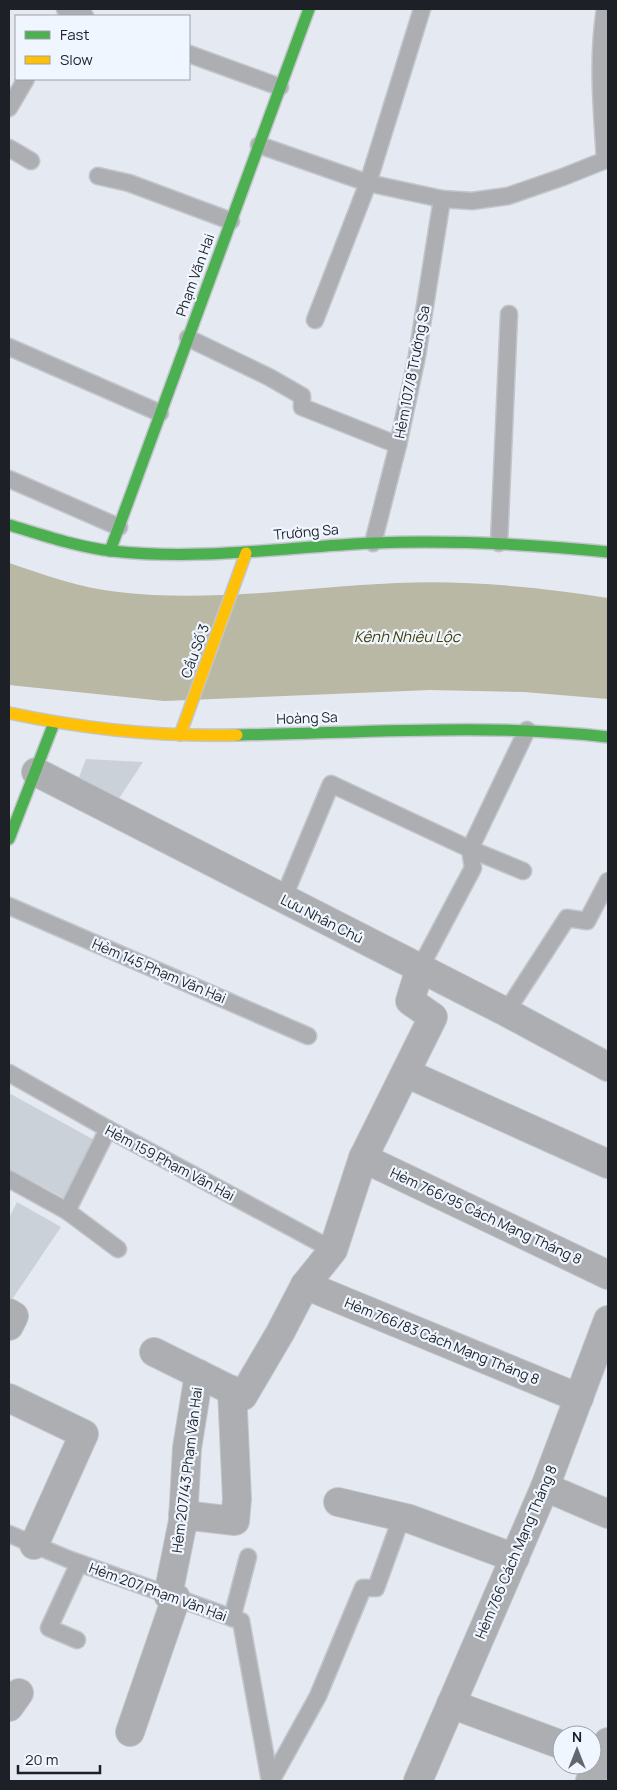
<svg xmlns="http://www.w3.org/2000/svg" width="617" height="1790" font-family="Manrope,sans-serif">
<rect width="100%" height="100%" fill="#e5eaf2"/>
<path fill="#b8b8a4" d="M9,563C45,575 80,588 118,592C211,603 305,587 397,583C467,580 539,587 608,598V699L524,692L430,690L164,701L9,685Z"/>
<g fill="#cbd1d9">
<polygon points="86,759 143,762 118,800 78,780"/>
<polygon points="9,1093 96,1141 66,1199 9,1169"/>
<polygon points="17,1202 61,1227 11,1301 9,1300 9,1218"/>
</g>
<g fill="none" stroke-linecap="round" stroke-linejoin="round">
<g stroke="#c2c6cc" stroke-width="19">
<g id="lane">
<polyline points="65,9 85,16"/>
<polyline points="189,54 280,87"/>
<polyline points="9,108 26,79"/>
<polyline points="259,145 368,183 442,199 472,201 508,196 563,177 608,159"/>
<polyline points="9,148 31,161"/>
<path d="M605,160C602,110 597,59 605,9"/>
<polyline points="98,176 129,183 231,221"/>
<polyline points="315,320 368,183 422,9"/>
<polyline points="188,338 269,377 302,396 302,407 398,445"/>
<polyline points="9,347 160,413"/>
<polyline points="9,479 119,527"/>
<polyline points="373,543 398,445 417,356 442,199"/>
<polyline points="499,543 509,314"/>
<polyline points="283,899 331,784 470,849 523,871"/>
<polyline points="9,906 308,1036"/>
<polyline points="420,968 473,868 470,849 527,730"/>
<polyline points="506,1012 567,918 587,921 608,881"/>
<polyline points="9,1073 108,1129 333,1250"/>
<polyline points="9,1179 67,1211 118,1249"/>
<polyline points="67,1211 108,1129"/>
<polyline points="9,1534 68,1559 241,1621 270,1781"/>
<polyline points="232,1618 248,1557"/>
<polyline points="77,1640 49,1628 79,1563"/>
<polyline points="271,1781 318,1696 363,1588 376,1588 402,1516"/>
</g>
</g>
<g stroke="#c2c6cc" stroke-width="30">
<g id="street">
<polyline points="36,772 506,1012 608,1067"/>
<polyline points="406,1073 608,1164"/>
<polyline points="363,1158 608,1275"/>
<polyline points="305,1285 579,1398"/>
<polyline points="9,1313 14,1316 9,1326"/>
<polyline points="154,1352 243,1396 280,1333 305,1285 333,1250 363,1158 433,1017 410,1001 420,968"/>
<polyline points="9,1398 84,1434 34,1545"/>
<polyline points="545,1487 608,1514"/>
<polyline points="338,1502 410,1519 515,1558"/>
<polyline points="183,1515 235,1521 237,1499 232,1390"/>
<polyline points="168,1595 183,1521 187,1448 199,1374"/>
<polyline points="451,1704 562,1745"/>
<polyline points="9,1707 19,1693"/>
<polyline points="130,1732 176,1598"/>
<polyline points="418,1781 545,1487 608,1320"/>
<polyline points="590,1781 608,1742"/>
</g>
</g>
<g stroke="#c2c6cc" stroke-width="14">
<g id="fast">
<path d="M9,525C43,535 77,547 112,551C199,561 286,547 373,543C452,540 530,544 608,552"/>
<polyline points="110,551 309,9"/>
<path d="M237,735C361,733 484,723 608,737"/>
<polyline points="9,839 54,723"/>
</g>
</g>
<g stroke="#c2c6cc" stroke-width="14">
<g id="slow">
<path d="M9,713C84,729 160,737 237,735"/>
<polyline points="180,735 246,553"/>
</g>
</g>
<use href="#lane" stroke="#acaeb1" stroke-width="16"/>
<use href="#street" stroke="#acaeb1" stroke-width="28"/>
<use href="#fast" stroke="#4caf50" stroke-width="11"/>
<use href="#slow" stroke="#ffc107" stroke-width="11"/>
</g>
<g text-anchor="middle" stroke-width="4.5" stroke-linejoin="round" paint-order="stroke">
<g font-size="14" fill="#1d2026" stroke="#f0f6ff">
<text transform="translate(195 275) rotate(-70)" y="5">Phạm Văn Hai</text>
<text transform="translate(412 372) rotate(-79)" y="5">Hẻm 107/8 Trường Sa</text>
<text transform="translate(306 532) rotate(-5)" y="5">Trường Sa</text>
<text transform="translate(195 651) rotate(-70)" y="5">Cầu Số 3</text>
<text transform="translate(307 718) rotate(-2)" y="5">Hoàng Sa</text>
<text transform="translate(322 919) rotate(27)" y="5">Lưu Nhân Chú</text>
<text transform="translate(159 971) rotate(23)" y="5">Hẻm 145 Phạm Văn Hai</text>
<text transform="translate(170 1163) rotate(28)" y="5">Hẻm 159 Phạm Văn Hai</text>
<text transform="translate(486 1216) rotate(25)" y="5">Hẻm 766/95 Cách Mạng Tháng 8</text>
<text transform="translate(442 1341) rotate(22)" y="5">Hẻm 766/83 Cách Mạng Tháng 8</text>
<text transform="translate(187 1470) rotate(-83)" y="5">Hẻm 207/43 Phạm Văn Hai</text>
<text transform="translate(516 1552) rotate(-67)" y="5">Hẻm 766 Cách Mạng Tháng 8</text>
<text transform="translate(158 1592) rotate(20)" y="5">Hẻm 207 Phạm Văn Hai</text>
</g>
<g font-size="15" font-style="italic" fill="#423f01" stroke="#f0f6ff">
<text x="407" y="642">Kênh Nhiêu Lộc</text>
</g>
</g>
<rect width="617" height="1790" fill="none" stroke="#1d2026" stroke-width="20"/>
<rect x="15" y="15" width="175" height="65" fill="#f0f6ff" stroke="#9ca0a8"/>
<rect x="25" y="31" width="25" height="8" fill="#4caf50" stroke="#9ca0a8"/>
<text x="60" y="40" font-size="15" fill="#1d2026">Fast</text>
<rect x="25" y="56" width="25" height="8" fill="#ffc107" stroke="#9ca0a8"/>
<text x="60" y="65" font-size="15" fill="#1d2026">Slow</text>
<g transform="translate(577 1750)"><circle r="24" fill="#f0f6ff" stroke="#9ca0a8"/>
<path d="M0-4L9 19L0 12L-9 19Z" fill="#63676d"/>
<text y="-8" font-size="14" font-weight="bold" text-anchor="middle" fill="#1d2026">N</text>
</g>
<path d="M18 1765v8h82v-8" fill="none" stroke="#1d2026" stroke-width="2.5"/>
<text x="25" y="1765" font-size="15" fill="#1d2026" stroke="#f0f6ff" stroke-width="4" paint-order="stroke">20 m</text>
</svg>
